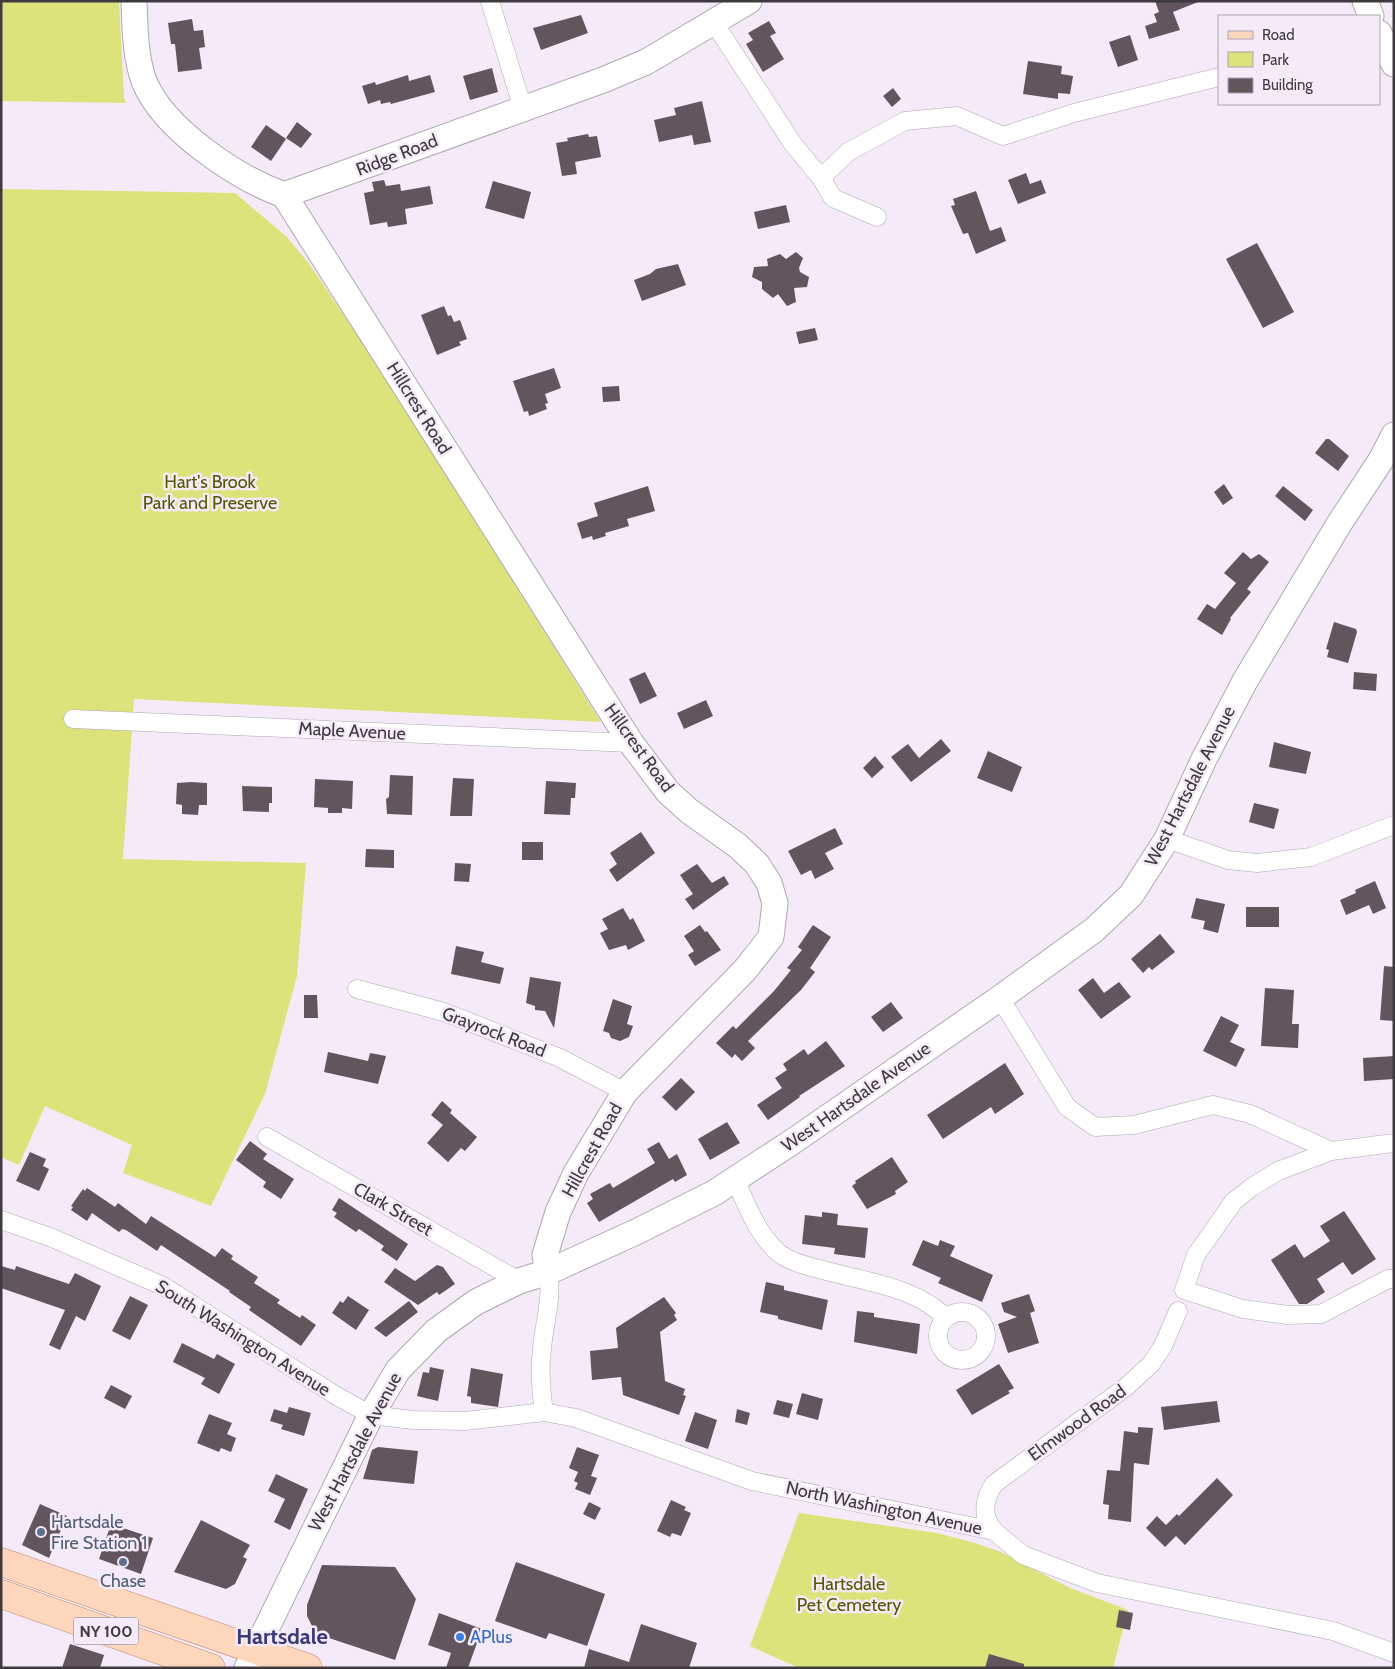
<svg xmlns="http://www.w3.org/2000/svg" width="1395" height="1669" font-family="Cabin,sans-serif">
<rect width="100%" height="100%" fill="#f5eaf8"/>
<g fill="#dce37a">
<polygon points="1,1 119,1 124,97 126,103 1,101"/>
<polygon points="1,189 235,193 287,237 310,265 372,357 601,722 134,699 123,859 306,863 297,976 265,1094 211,1206 123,1173 132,1145 45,1106 19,1165 1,1157"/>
<polygon points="799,1513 937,1533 975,1543 1001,1552 1070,1588 1128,1610 1113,1668 799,1668 750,1646"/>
</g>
<g fill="#63555d">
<polygon points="1155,1 1198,1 1198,2 1173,12 1180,30 1149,39 1145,26 1157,22 1154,14 1159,12"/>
<polygon points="581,15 588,33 541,50 533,28"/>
<polygon points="192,19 194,31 203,30 205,47 199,48 202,69 178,72 175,44 171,44 168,23"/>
<polygon points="769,21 776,33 770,36 784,59 763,72 746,44 753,40 748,33"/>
<polygon points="1130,35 1138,60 1118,67 1109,42"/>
<polygon points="1028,61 1062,66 1061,74 1073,76 1070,94 1058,93 1058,99 1023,94"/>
<polygon points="492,68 498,92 470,100 463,76"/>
<polygon points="408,75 409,81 430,75 435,92 391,104 390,102 381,104 380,100 368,104 362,86 375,82 376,85"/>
<polygon points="893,88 901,99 892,107 883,96"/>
<polygon points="702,101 711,142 694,145 692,135 659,142 654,120 676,115 674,108"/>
<polygon points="297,122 312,134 301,148 286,138"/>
<polygon points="266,125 286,139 271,161 251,147"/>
<polygon points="588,134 589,137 597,136 601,157 575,162 577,174 562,176 556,143 568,141 567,138"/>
<polygon points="1026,173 1030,184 1041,180 1046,193 1018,204 1008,180"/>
<polygon points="384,180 386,186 400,184 401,191 430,186 433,204 405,209 407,224 388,227 387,222 370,225 364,193 374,191 372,182"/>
<polygon points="493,181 531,192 524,219 485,208"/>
<polygon points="976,191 990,231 1001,227 1006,241 976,254 968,233 963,234 951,206 955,205 953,199"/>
<polygon points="786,205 790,222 758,229 754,212"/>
<polygon points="1257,243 1294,312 1263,328 1226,259"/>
<polygon points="796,252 803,258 799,268 800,272 809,277 807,287 794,288 796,302 787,306 778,294 773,298 762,289 762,282 752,277 754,267 768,266 767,259 780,254 786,259"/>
<polygon points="678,264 686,285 642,301 634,280 650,274 656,269"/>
<polygon points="444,306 448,316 451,315 454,322 460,320 467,339 459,342 461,345 437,355 421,315"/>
<polygon points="815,328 818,340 799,344 796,332"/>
<polygon points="554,368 561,388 545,394 548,403 545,404 547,409 529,416 528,411 524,412 513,381"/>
<polygon points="619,386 620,401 603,402 602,387"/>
<polygon points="1326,439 1329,439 1349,456 1338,471 1315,453"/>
<polygon points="1224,484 1233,498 1223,505 1214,492"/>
<polygon points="648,486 655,511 627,519 629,526 605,533 606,536 593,540 592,536 582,539 577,523 598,516 594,503"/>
<polygon points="1283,486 1313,510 1305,521 1275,496"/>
<polygon points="1243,552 1251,559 1259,554 1269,562 1247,589 1251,592 1230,618 1231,619 1222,635 1197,619 1207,604 1215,609 1236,583 1224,573"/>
<polygon points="1334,622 1356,629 1357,632 1348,663 1327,657 1329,650 1326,649"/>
<polygon points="645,672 657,696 640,704 629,679"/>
<polygon points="1354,672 1377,674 1376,691 1353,689"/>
<polygon points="706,700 713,716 684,729 677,713"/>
<polygon points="941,739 951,751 911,782 891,757 908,744 919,758"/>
<polygon points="1274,742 1311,752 1306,774 1269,767"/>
<polygon points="988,751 1022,767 1012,792 977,778"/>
<polygon points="875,756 884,767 872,778 863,768"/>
<polygon points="390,775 413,776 412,815 387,814 386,799 389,797"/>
<polygon points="453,778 474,779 472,816 450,816"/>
<polygon points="315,779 353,781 352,809 342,808 342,813 328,813 328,808 314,807"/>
<polygon points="546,781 576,783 575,798 571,798 570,815 544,814"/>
<polygon points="191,782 207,783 207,805 199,805 198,815 182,814 182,805 176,804 177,783"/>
<polygon points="242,786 272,787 272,803 269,803 269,812 243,811"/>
<polygon points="1254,803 1279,809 1274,829 1249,822"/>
<polygon points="835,828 843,844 825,853 834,869 815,879 811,870 801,875 788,851"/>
<polygon points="641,832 655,853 617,882 609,870 617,864 610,853"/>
<rect x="522" y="842" width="21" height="18"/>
<polygon points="366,849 394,850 394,868 365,867"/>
<polygon points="455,863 471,864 469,882 454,881"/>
<polygon points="697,864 712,883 724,876 729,884 693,910 685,899 693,894 680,875"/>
<polygon points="1375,881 1386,908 1373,914 1369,905 1346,915 1340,900 1356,893 1355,890"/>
<polygon points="1196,898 1225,904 1218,933 1203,929 1205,921 1191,918"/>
<rect x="1246" y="907" width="33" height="20"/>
<polygon points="623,908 630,920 633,918 645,941 628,950 626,945 609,950 600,933 608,929 602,919"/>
<polygon points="700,925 705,932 707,931 721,950 695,966 688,955 694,951 684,936"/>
<polygon points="813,925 831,937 810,968 815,972 801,990 748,1041 755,1048 742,1061 735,1054 732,1058 716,1043 733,1026 736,1029 774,991 791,970 787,968 802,950 798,947"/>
<polygon points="1160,934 1175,952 1152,970 1149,967 1143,973 1131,959"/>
<polygon points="456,946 484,952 481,962 504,968 500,984 451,974"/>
<polygon points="1384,966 1394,967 1394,1021 1380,1020"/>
<polygon points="530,977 561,982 554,1028 545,1011 535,1010 535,1006 526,1003"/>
<polygon points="1093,978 1104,993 1119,982 1131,997 1101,1019 1078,990"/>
<polygon points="1265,988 1294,990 1292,1024 1299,1024 1298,1048 1261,1046"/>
<polygon points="304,995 317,995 318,1018 304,1018"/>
<polygon points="613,999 632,1006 627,1024 633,1026 629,1037 620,1041 611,1038 609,1033 603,1031"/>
<polygon points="891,1002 903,1018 883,1032 871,1017"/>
<polygon points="1221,1016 1239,1025 1230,1042 1245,1049 1236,1067 1203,1051"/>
<polygon points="826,1041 845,1066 799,1096 800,1097 768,1120 757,1105 782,1088 775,1078 787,1070 783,1064 804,1049 808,1055"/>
<polygon points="328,1052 368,1061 370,1053 386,1056 378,1084 324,1072"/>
<polygon points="1394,1056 1394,1079 1364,1081 1363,1058"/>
<polygon points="1005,1063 1024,1094 995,1114 991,1107 943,1139 927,1115"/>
<polygon points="681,1078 695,1092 676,1111 662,1097"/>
<polygon points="442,1101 452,1110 450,1113 477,1137 465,1151 461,1148 448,1162 427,1143 443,1125 431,1115"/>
<polygon points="727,1122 740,1143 710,1160 698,1139"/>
<polygon points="250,1141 267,1154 263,1159 294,1179 281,1199 263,1187 266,1182 236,1160"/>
<polygon points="659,1142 669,1159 677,1154 687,1175 675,1182 673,1179 599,1222 587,1203 593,1199 590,1194 610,1183 613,1188 655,1163 647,1149"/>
<polygon points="30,1152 46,1159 43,1166 49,1169 39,1191 16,1181"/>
<polygon points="892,1157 908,1182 895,1191 896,1194 867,1209 852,1186 856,1183 855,1181"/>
<polygon points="87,1188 115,1207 118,1203 146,1224 151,1216 215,1257 222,1248 233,1256 231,1259 258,1277 254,1283 280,1300 277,1303 300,1318 302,1315 316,1325 301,1346 249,1310 251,1307 229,1292 230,1291 161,1245 157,1251 126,1230 122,1229 119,1232 92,1213 87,1221 71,1210 73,1207 71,1206 83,1189 85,1191"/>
<polygon points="339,1198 408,1244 397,1261 381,1250 384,1246 359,1229 356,1232 334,1217 337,1213 332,1210"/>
<polygon points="1344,1211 1376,1259 1352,1275 1343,1262 1317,1279 1325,1292 1307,1304 1299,1304 1271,1260 1295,1244 1304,1258 1330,1241 1320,1226"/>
<polygon points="822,1212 838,1214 837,1225 868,1228 865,1258 834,1254 835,1248 802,1244 805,1215 822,1217"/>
<polygon points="923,1240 938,1246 940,1240 955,1246 950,1256 993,1275 982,1302 938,1283 941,1278 912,1265"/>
<polygon points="437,1265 443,1267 455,1284 439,1295 437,1292 418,1305 384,1282 395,1268 415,1281"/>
<polygon points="1,1266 15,1270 16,1266 69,1284 75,1273 101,1286 85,1321 76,1316 60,1350 49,1345 65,1310 1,1288"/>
<polygon points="766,1282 784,1286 784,1290 828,1300 822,1330 778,1319 778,1316 760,1312"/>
<polygon points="1029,1294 1035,1311 1030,1313 1039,1343 1008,1353 998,1324 1017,1317 1004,1312 1001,1303"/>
<polygon points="130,1296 148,1305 130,1340 112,1331"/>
<polygon points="348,1296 369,1310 356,1330 332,1313 340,1301 343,1303"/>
<polygon points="664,1297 676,1313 674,1315 677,1320 660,1332 665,1381 685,1389 683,1395 686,1396 679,1415 623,1395 621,1377 592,1380 590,1351 618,1348 616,1328"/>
<polygon points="409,1301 418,1312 386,1337 374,1328"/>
<polygon points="857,1311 874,1313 874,1317 920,1324 917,1354 854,1342"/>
<polygon points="182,1343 214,1359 217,1354 235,1364 219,1394 201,1384 205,1378 173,1362"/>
<polygon points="999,1364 1014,1388 1008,1391 1010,1393 972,1415 956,1390"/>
<polygon points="430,1367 444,1370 438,1401 417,1396 423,1372 429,1373"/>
<polygon points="471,1368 503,1374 498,1407 471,1403 471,1397 467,1396"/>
<polygon points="111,1385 132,1396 125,1409 104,1398"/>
<polygon points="802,1393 823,1399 818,1420 796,1414"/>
<polygon points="777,1400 793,1404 789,1418 773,1414"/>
<polygon points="1217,1401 1220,1422 1164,1430 1161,1407"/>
<polygon points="289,1407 311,1413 304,1436 281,1429 283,1425 270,1421 274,1409 287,1413"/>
<polygon points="737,1409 750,1413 747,1425 735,1422"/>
<polygon points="695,1412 717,1420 708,1449 685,1441"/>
<polygon points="209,1414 232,1423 227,1434 236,1438 231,1452 221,1448 219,1452 197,1443"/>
<polygon points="1138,1427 1153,1428 1149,1465 1134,1463 1131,1522 1108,1519 1109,1505 1103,1504 1107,1470 1120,1471 1124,1431 1138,1433"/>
<polygon points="378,1447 418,1451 414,1484 363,1479 372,1450"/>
<polygon points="577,1447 599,1455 591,1476 597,1478 590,1495 575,1489 578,1483 574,1481 578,1472 569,1468"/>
<polygon points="276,1474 308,1489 290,1530 274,1522 285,1499 268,1491"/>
<polygon points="1217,1478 1233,1495 1185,1545 1176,1536 1165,1547 1146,1528 1157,1516 1166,1525 1177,1514 1179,1516"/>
<polygon points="671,1500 686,1507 684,1510 691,1513 681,1536 672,1533 670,1537 657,1531"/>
<polygon points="589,1502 601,1508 595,1520 583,1514"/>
<polygon points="40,1504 67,1516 49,1558 22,1545"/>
<polygon points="201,1520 250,1545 243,1557 247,1559 235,1584 226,1589 174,1572"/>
<polygon points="111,1524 153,1538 141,1574 99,1559"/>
<polygon points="516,1562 605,1594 587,1646 549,1633 546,1639 495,1621"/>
<polygon points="322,1565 395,1567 416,1599 395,1660 323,1636 313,1628 307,1616 307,1605"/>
<polygon points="1119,1610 1133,1613 1130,1630 1116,1627"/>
<polygon points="439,1613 482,1629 468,1668 446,1668 451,1653 428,1645"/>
<polygon points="641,1624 697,1643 689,1668 584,1668 589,1649 629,1662"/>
<polygon points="70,1644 104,1655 100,1668 62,1668"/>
<polygon points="989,1654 1024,1664 1024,1668 985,1668"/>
</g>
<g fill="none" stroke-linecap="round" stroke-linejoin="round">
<g stroke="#b1a7b3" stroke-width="19">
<g id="street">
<polyline points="490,1 523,109"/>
<polyline points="713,21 793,144 821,178 833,198 877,217"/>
<polyline points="821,178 848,152 905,121 957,116 1003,136 1074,113 1219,77"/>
<polyline points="73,719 631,743"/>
<polyline points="1167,839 1228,860 1257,863 1311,857 1394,825"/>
<polyline points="357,989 444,1012 560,1058 625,1092"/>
<polyline points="1000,998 1067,1107 1095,1127 1134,1125 1213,1105 1250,1114 1331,1151"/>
<polyline points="267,1137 519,1281"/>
<polyline points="1394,1143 1331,1151 1278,1171 1252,1187 1234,1201 1196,1255 1184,1290 1243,1309 1288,1315 1321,1314 1388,1279 1394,1279"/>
<path d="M735,1179C747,1205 757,1235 780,1254C791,1262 806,1266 819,1269C861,1281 915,1286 946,1318"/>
<polyline points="1,1220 50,1237 163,1286 335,1395 371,1415 413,1420 465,1421 544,1412 576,1418 752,1481 994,1531 1023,1555 1097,1583 1333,1631 1394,1653"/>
<circle cx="962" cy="1336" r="24"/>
<path d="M544,1412C541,1391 539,1370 542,1349C544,1323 553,1298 548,1272"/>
<path d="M994,1531C981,1516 984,1499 994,1484L1126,1387L1151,1364L1163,1346L1178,1311"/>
</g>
</g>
<g stroke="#b1a7b3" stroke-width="27">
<g id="secondary">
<path d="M134,1C135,28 135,56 144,81C163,129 237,178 284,195L603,80L646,62L749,1"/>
<polyline points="1365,1 1371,16"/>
<polyline points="1379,33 1394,64"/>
<polyline points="284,195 631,743 668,792 689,811 738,846 757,864 769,883 775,903 771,937 745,970 625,1092 576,1173 558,1212 545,1255 548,1272"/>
<polyline points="247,1668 371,1415 398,1370 436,1331 476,1302 519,1281 548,1272 636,1232 714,1193 792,1142 1000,998 1094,930 1131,895 1167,839 1204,759 1245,681 1339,524 1381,460 1394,435"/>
</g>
</g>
<g stroke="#ba8d73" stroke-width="29">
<g id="primary">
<polyline points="1,1562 308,1668"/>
<polyline points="1,1594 211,1668"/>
</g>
</g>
<use href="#street" stroke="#fff" stroke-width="18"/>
<use href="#secondary" stroke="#fff" stroke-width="25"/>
<use href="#primary" stroke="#fdd6bc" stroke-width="28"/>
</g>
<g fill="#5c6f8a" stroke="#f5eaf8" stroke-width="2">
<circle cx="41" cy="1532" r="5"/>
<circle cx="123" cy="1562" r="5"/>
</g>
<circle fill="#3f7fe0" stroke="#f5eaf8" stroke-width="2" cx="460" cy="1637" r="5"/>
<g text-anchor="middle" stroke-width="5" stroke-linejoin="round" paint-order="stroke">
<rect fill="#f5eaf8" stroke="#766f77" stroke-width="1" x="73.5" y="1617.5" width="65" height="27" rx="4"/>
<g font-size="16" font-weight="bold" fill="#3f3a40">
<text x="106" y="1637">NY 100</text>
</g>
<g font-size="18" fill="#3f3a40" stroke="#f5eaf8">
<text transform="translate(397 155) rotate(-21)" y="6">Ridge Road</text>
<text transform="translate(419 408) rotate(58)" y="6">Hillcrest Road</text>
<text transform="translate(352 731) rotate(3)" y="6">Maple Avenue</text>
<text transform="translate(639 748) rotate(54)" y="6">Hillcrest Road</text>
<text transform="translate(1190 786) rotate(-63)" y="6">West Hartsdale Avenue</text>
<text transform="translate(494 1032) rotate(21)" y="6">Grayrock Road</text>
<text transform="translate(856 1097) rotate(-35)" y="6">West Hartsdale Avenue</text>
<text transform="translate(592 1150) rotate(-61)" y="6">Hillcrest Road</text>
<text transform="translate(393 1209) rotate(30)" y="6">Clark Street</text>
<text transform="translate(243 1338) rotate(32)" y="6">South Washington Avenue</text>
<text transform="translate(1077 1423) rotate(-36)" y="6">Elmwood Road</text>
<text transform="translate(355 1452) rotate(-62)" y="6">West Hartsdale Avenue</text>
<text transform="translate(884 1508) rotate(12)" y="6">North Washington Avenue</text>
</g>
<g font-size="18" fill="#555704" stroke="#f5eaf8">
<text x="210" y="488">Hart's Brook<tspan x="210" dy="21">Park and Preserve</tspan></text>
<text x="849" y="1590">Hartsdale<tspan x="849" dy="21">Pet Cemetery</tspan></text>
</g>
<g font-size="18" fill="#4e5e75" stroke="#f5eaf8" text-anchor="start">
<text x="51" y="1528">Hartsdale<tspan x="51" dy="21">Fire Station 1</tspan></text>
<text x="123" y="1587" text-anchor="middle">Chase</text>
</g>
<g font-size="18" fill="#366cbe" stroke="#f5eaf8" text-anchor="start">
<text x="470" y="1643">APlus</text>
</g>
<g font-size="22" font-weight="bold" fill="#393a76" stroke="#f5eaf8">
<text x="282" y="1644">Hartsdale</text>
</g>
</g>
<rect width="1395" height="1669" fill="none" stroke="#3f3a40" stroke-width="5"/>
<rect x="1218" y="15" width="162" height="90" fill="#f5eaf8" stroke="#aca4ae"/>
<rect x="1228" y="31" width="25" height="8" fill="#fdd6bc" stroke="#aca4ae"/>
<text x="1262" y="40" font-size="15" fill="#3f3a40">Road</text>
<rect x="1228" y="52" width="25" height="15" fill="#dce37a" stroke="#aca4ae"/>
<text x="1262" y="65" font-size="15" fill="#3f3a40">Park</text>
<rect x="1228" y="78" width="25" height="15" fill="#63555d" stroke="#aca4ae"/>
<text x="1262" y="90" font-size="15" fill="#3f3a40">Building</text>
</svg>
